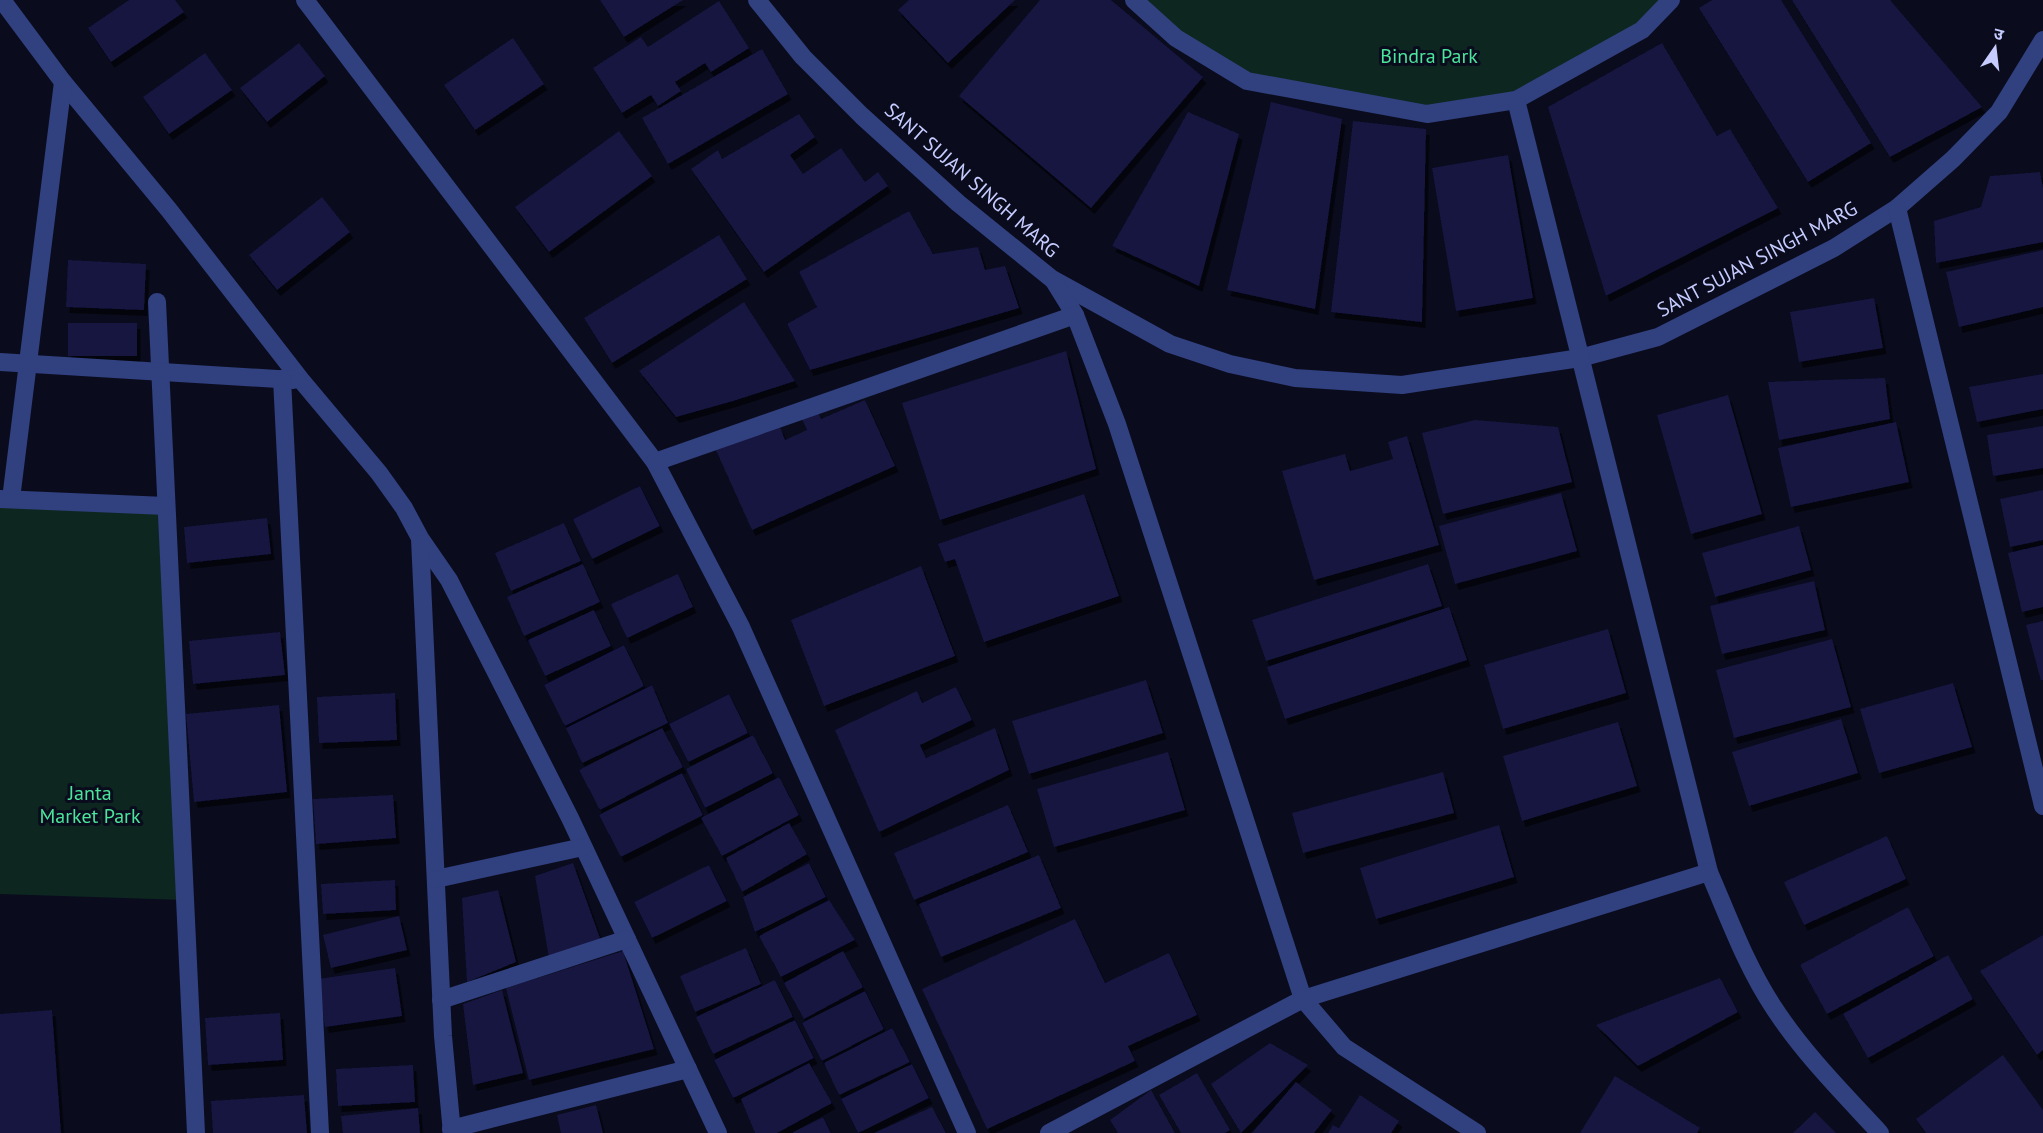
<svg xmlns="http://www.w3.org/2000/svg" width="2043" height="1133" font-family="'PT Sans','Noto Sans Devanagari',sans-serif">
<defs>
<filter id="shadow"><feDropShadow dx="3.5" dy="6" stdDeviation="0" flood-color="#0009"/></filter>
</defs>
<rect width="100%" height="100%" fill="#0a0b1d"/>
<g fill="#0d2720">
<polygon points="1134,0 1671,0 1655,16 1516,100 1427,114 1247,81"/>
<polygon points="0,502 166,506 185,900 0,894"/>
</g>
<g fill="#15163f" filter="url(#shadow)">
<polygon points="129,0 175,0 184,12 111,62 88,28"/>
<polygon points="600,0 683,0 624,37"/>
<polygon points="909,0 1015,0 948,63 898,10"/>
<polygon points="1040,0 1111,0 1203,77 1091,208 959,96"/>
<polygon points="1712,0 1781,0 1871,143 1808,182 1699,8"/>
<polygon points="1792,0 1890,0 1982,107 1890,157"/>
<polygon points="719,1 749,48 711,72 705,63 675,82 681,91 658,106 651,95 622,113 593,68 641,37 648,47"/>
<polygon points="513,38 544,84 475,130 444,85"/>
<polygon points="299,43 325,76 267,122 240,88"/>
<polygon points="1662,43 1717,136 1730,129 1778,208 1606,296 1548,107"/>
<polygon points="762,49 788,94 668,164 642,118"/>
<polygon points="205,53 232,90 169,134 143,97"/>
<polygon points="1271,102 1342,119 1315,309 1227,290"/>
<polygon points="1188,112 1239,134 1199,286 1112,246"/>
<polygon points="799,114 815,137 790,155 803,174 841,148 865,182 878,172 888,186 764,272 691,169 718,150 722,159"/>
<polygon points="1353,121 1426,129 1422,322 1331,312"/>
<polygon points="619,131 652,176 549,252 515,207"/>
<polygon points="1508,155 1533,298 1456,311 1432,168"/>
<polygon points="2040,172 2043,188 2043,242 1936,263 1934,221 1981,207 1990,176"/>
<polygon points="322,197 350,232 277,290 249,255"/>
<polygon points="909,211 933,254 978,247 985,270 1005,266 1019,308 810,370 787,324 817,307 799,272"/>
<polygon points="719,235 747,279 612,363 584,318"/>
<polygon points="2043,250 2043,307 1959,327 1946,272"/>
<polygon points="68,260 146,264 144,310 66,307"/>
<polygon points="1874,298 1883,348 1799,362 1790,312"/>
<polygon points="744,302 795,381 733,401 676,417 639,371"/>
<rect x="68" y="323" width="69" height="33"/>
<polygon points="1066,351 1096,469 940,520 902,403"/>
<polygon points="2043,374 2043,409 1977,422 1969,387"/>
<polygon points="1885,378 1890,419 1779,440 1768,382"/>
<polygon points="1728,395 1762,514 1691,534 1657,415"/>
<polygon points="865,400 895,466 752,530 715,448 757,430 760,435 780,427 785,440 807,430 801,417 817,410 821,419"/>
<polygon points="1475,420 1558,427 1572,482 1443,514 1422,433"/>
<polygon points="1896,422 1909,482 1791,507 1778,448"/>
<polygon points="2043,426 2043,468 1993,476 1987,435"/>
<polygon points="1407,436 1439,545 1314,580 1282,471 1345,454 1350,471 1393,459 1388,442"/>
<polygon points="640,486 660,526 592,559 573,519"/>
<polygon points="2043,490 2043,540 2010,547 2000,499"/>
<polygon points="1561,493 1577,551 1455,584 1439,526"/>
<polygon points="1084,494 1119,596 984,642 955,559 945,562 938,544"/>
<polygon points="267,518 271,554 187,563 184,527"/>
<polygon points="564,523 581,561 511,591 495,553"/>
<polygon points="1799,526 1811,570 1715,597 1702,553"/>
<polygon points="2043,545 2043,607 2022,612 2008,553"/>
<polygon points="583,564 600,602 524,636 507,597"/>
<polygon points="1428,564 1442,606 1266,661 1252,620"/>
<polygon points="921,566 955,656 824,706 791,620"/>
<polygon points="678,574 693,607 627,638 611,604"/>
<polygon points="1814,581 1825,630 1722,654 1710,606"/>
<polygon points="1449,607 1467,660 1285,719 1267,667"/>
<polygon points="594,610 611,646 545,676 528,640"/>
<polygon points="2043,621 2043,680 2041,681 2026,625"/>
<polygon points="1608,629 1626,693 1503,729 1484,665"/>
<polygon points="280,632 285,675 193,684 189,641"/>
<polygon points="1832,639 1851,707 1734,738 1716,670"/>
<polygon points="624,645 644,686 565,726 544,685"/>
<polygon points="1146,680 1163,733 1029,774 1012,721"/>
<polygon points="1953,683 1972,747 1879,773 1860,709"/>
<polygon points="652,685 668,723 582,763 566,728"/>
<polygon points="956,687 972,720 920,745 926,758 995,728 1009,770 879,832 835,730 917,691 922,703"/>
<polygon points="395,693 397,740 319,743 317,697"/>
<polygon points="729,694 748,733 688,762 669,724"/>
<polygon points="279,705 287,792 194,802 186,714"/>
<polygon points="1841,719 1858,773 1749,806 1732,752"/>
<polygon points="1618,722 1637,786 1522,821 1503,756"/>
<polygon points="662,728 683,767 600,810 579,770"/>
<polygon points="753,735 773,773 705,808 686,769"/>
<polygon points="1168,752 1185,810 1054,847 1037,789"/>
<polygon points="1443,772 1454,813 1303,853 1292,813"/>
<polygon points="682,773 703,815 621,857 599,815"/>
<polygon points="779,777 799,815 722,856 701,818"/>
<polygon points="393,795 396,838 316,844 313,799"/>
<polygon points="1008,805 1028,852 914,900 894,853"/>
<polygon points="789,823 807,854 742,892 726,858"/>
<polygon points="1499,825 1514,877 1376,919 1360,868"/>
<polygon points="1887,836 1906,879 1804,925 1784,882"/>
<polygon points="1039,855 1061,908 941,957 919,904"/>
<polygon points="573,863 601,941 549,958 535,876"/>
<polygon points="809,863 826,897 755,932 743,897"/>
<polygon points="709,865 727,901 652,938 634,902"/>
<polygon points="395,880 396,910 323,914 321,884"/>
<polygon points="498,890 516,962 467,982 462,898"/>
<polygon points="829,900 855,940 781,977 759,936"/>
<polygon points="1908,907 1934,956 1827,1014 1800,965"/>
<polygon points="399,916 407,950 331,968 323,935"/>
<polygon points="1075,919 1105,983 1169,953 1197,1015 1128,1046 1135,1061 987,1129 922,989"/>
<polygon points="2043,935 2043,1050 2037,1055 1980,971"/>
<polygon points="746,948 761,984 695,1012 680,976"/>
<polygon points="623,951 654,1049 529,1080 506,988"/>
<polygon points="843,951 863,987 804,1019 784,983"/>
<polygon points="1948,955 1973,999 1868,1058 1843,1014"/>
<polygon points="395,968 402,1016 325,1027 318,979"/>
<polygon points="1720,978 1738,1012 1638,1066 1596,1025"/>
<polygon points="775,980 793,1017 713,1054 696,1017"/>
<polygon points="502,990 523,1073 473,1085 463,1004"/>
<polygon points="865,991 884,1029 822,1061 802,1023"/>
<polygon points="52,1010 61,1133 0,1133 0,1014"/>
<polygon points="280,1013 283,1060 208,1065 205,1018"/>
<polygon points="795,1020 814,1058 733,1098 714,1060"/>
<polygon points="892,1028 910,1062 839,1095 824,1063"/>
<polygon points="1270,1043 1308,1065 1241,1133 1211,1084"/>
<polygon points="2003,1055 2043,1110 2043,1133 1926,1133 1916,1119"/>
<polygon points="809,1063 832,1103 777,1133 755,1133 741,1099"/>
<polygon points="912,1064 929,1098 858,1133 841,1099"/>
<polygon points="413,1065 415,1102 338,1106 336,1069"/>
<polygon points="1197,1073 1230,1130 1225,1133 1181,1133 1159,1095"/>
<polygon points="1615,1076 1700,1128 1697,1133 1580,1133"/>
<polygon points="1296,1082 1332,1110 1314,1133 1252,1133"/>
<polygon points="1151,1090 1175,1133 1118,1133 1110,1120"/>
<polygon points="304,1095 307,1133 213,1133 211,1101"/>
<polygon points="1360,1095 1399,1121 1391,1133 1328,1133 1333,1125 1339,1128"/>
<polygon points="596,1105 603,1133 561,1133 557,1115"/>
<polygon points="932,1107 946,1133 874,1133"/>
<polygon points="418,1108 420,1133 343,1133 341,1116"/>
<polygon points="1815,1112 1836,1133 1793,1133"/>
<polygon points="823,1117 831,1133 792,1133"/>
</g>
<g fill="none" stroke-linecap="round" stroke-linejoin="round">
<g stroke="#31407f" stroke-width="18">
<polyline points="2,0 63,82 169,210 301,380 379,473 404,508 420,538 449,580 570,818 718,1133"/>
<polyline points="305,0 655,462 741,627 967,1133"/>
<polyline points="757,0 803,57 862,116 958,203 1052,279 1170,344 1230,364 1295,378 1402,385 1580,358 1658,337 1834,248 1897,208 1953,159 1999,112 2043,40"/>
<polyline points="1134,0 1176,38 1247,81 1427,114 1516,100 1642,30 1671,0"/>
<path d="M1516,100L1709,872C1729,918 1746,966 1774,1008C1804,1054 1843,1093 1880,1133"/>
<polyline points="1897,208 2043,806"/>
<polyline points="1054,281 1075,315 1117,424 1303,999 1344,1047 1477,1133"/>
<polyline points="157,302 196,1133"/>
<polyline points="0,362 293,380"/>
<polyline points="282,379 320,1133"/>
<polyline points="655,462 1075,315"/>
<polyline points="0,499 166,506"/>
<polyline points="11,499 63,82"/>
<polyline points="420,539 443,1036 452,1133"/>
<polyline points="436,879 583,847"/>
<polyline points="441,1000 627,939"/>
<polyline points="451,1129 688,1069"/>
<polyline points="1049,1133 1303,999 1709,872"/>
</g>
</g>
<g text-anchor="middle" stroke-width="6" stroke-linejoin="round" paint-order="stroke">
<g font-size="20" fill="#4be69b" stroke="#0a0b1d">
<text x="1429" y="63">Bindra Park</text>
<text x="90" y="800">Janta<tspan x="90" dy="23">Market Park</tspan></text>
</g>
<g font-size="20" fill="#c6ccff" stroke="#0a0b1d">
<text transform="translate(972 180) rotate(41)" y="7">SANT SUJAN SINGH MARG</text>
<text transform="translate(1757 259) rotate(-28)" y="7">SANT SUJAN SINGH MARG</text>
</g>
</g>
<g transform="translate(1995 48) rotate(14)" stroke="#0a0b1d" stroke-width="4.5" paint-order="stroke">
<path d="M0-4.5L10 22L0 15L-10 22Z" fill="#c6ccff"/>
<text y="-9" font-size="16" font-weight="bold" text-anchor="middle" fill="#c6ccff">उ</text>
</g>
</svg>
